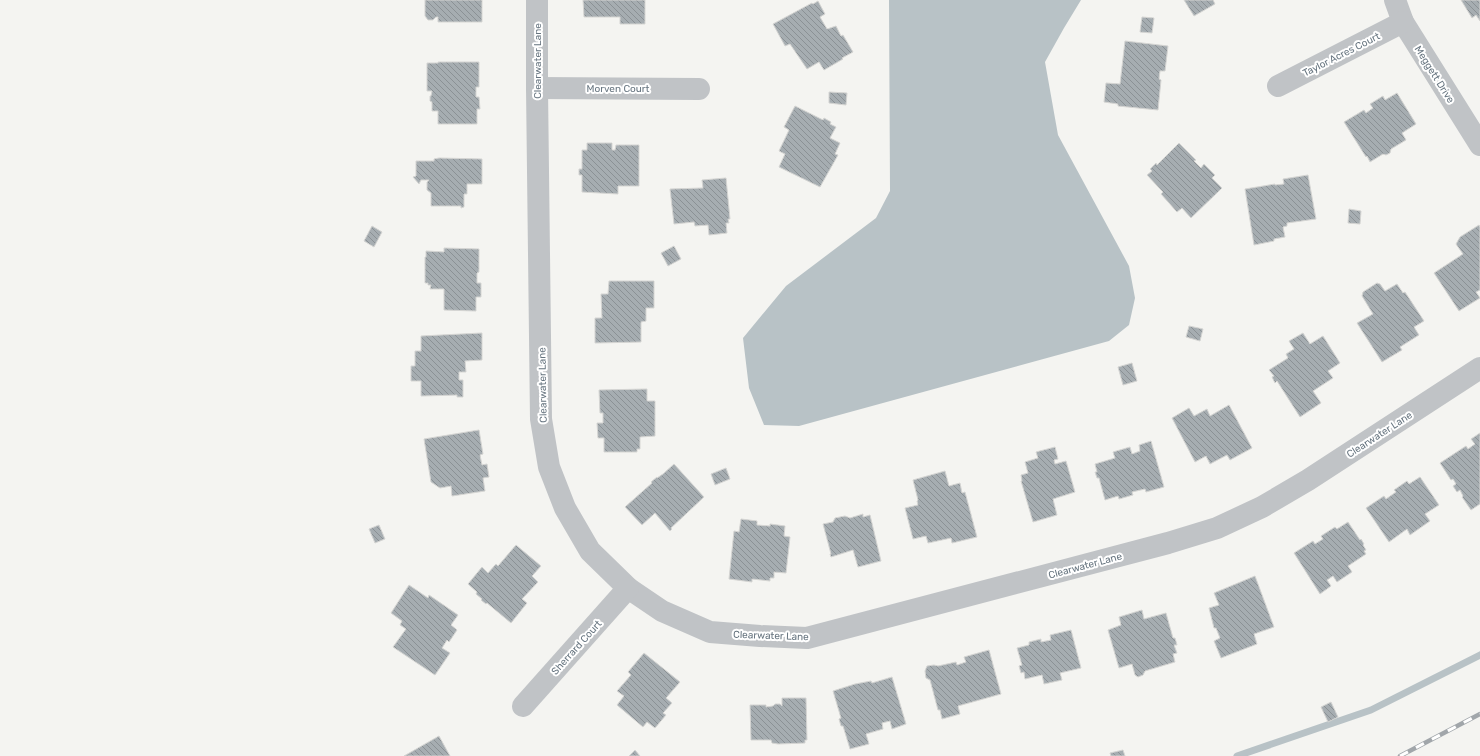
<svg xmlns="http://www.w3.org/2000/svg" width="1480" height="756" font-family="Rubik,sans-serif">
<defs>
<pattern id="building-back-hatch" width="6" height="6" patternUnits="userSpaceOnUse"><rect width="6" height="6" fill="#a6adb1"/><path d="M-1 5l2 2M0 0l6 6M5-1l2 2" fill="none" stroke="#8b9195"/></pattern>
</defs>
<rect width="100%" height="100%" fill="#f4f4f1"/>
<polygon fill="#b8c2c6" points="889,0 1081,0 1064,28 1045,62 1058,135 1129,266 1135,298 1129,325 1109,341 799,426 764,425 749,388 743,338 786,286 876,218 890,191"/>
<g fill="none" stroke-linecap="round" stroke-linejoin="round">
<polyline stroke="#b8c2c6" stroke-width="7" points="1237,756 1371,710 1480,655"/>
</g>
<g fill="url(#building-back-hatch)" stroke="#d5d5d3">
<polygon points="425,0 482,0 482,22 438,22 438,17 436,17 433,20 428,20 425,16"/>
<polygon points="583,0 645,0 645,24 620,24 620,17 584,17"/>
<polygon points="1184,0 1213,0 1215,4 1194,16"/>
<polygon points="1461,0 1480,0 1480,21 1476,15 1472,18"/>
<polygon points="818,1 825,14 820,17 827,29 836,26 841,36 843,35 853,52 842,58 843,59 824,70 819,62 807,69 790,44 785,46 773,24 812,3 813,4"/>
<polygon points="1142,17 1154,18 1152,33 1140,32"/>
<polygon points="1125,41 1168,46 1165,71 1160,71 1159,79 1161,80 1158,110 1118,106 1118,104 1104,102 1106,83 1120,84"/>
<polygon points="438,62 479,62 479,87 476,87 476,97 479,97 480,109 477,109 477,124 438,124 438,111 432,111 432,102 430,101 430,96 431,96 432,91 427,91 427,63 438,63"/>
<polygon points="829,92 847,93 846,105 829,103"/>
<polygon points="1397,93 1416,124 1402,133 1406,140 1391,149 1390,153 1386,155 1383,154 1370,162 1367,156 1366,157 1344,122 1364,110 1366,113 1373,108 1370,104 1383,96 1385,100"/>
<polygon points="795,106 823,120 824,118 831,122 830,124 836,127 830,138 840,143 835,154 838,155 820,187 779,167 785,154 779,151 789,130 784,127"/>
<polygon points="587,143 612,143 612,150 615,150 616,145 639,145 639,186 618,186 618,194 582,192 582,175 579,175 579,169 582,169 582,150 587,150"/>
<polygon points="1179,143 1196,160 1194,161 1201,168 1204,164 1215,175 1212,178 1222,188 1191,218 1182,208 1177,212 1161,194 1163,192 1147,175 1152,171 1150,169 1156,163 1157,165"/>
<polygon points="439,158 482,159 482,184 467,184 467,194 464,194 464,207 461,208 461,206 431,206 431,193 427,190 427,182 429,180 421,180 419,184 413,177 416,176 416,161 434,161 434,159"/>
<polygon points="1308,175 1316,219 1287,223 1287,226 1283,227 1285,237 1274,239 1274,241 1254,245 1245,189 1275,184 1275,185 1284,184 1283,179"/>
<polygon points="726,178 730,219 728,219 729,223 726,223 727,233 709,235 708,225 695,226 694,222 674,224 670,189 703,188 702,180"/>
<polygon points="1349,209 1361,211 1360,224 1348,223"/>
<polygon points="1479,225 1480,227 1480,290 1476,292 1480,298 1459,311 1434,273 1463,254 1456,244 1460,237"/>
<polygon points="372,226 382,232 374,247 364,241"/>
<polygon points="674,246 681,259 668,266 661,253"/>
<polygon points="444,248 479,249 479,272 477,273 477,283 481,283 481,297 476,297 476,311 444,310 444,289 430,289 431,285 428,285 428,283 425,283 425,257 426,257 426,251 444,252"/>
<polygon points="609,281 654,281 654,308 646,308 646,321 641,322 641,342 595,343 595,318 602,318 601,294 608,294"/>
<polygon points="1377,283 1380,284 1385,291 1397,284 1403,293 1405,292 1424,321 1414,327 1419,335 1400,347 1402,350 1382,362 1357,323 1373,314 1362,296 1363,292"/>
<polygon points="1189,326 1203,329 1200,341 1186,337"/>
<polygon points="482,333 482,360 465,361 466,372 459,372 459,380 463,380 463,397 457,397 457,395 421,396 421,381 411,381 411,366 415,366 415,351 421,351 421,336"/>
<polygon points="1303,333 1310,344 1323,336 1340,363 1328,371 1333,378 1313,391 1321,403 1300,417 1277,381 1275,383 1272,377 1274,376 1269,370 1288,358 1286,354 1294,349 1289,341"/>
<polygon points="1132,363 1137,381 1123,385 1118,367"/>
<polygon points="647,389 647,401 655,401 655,436 640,437 640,449 637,449 637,452 604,452 604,438 598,438 597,423 603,423 603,413 600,413 599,390"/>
<polygon points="1229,405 1252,448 1230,460 1227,455 1210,464 1206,456 1195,462 1172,418 1189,408 1194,416 1207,409 1210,416"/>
<polygon points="479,430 483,454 480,455 482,465 487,464 489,477 483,478 485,491 452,496 451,486 440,488 431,482 424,439"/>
<polygon points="1480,433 1480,504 1471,510 1462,497 1463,496 1460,490 1457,492 1453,486 1456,484 1453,479 1451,480 1440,463 1466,446 1468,449 1475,444 1471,439"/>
<polygon points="1151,441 1164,487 1146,492 1145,489 1132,492 1133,495 1119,499 1118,496 1105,500 1099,478 1097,478 1095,472 1097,472 1095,464 1115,458 1113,452 1130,447 1132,454 1140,451 1139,445"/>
<polygon points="1055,447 1058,459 1054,460 1055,464 1066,461 1075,492 1053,499 1057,515 1033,522 1021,481 1022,481 1021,475 1028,473 1025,462 1038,458 1036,452"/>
<polygon points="674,464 704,497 671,528 672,529 670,531 655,513 642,525 625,507 652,483 651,482 657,477 657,478 663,474"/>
<polygon points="726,468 730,479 715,485 711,474"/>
<polygon points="945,471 949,486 960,483 962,493 965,492 977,537 952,543 951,538 928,543 926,536 913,539 905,508 918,505 917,501 918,500 913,480"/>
<polygon points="1420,477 1439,505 1425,514 1430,521 1410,535 1407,529 1389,542 1366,508 1384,496 1386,499 1396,492 1394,490 1407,481 1409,484"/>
<polygon points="863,514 863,517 870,515 881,561 858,567 853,550 831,557 830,554 831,554 823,524 833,522 835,518 845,516 850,518"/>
<polygon points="741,519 757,521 757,525 770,526 770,524 785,526 784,536 790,537 786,573 774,572 774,578 770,578 770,581 752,579 752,582 729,579 734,531 739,532"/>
<polygon points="1348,522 1360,540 1361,539 1364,544 1363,545 1366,550 1364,551 1366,554 1348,566 1352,572 1337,582 1333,576 1327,580 1331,586 1320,594 1294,553 1313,541 1315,544 1323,539 1321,536 1335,527 1337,529"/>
<polygon points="379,525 385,539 375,543 369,529"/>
<polygon points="516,545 541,566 532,576 538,582 522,599 527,603 511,623 487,603 486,604 481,600 482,599 476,594 477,592 468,584 482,567 488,573 496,564 498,566"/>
<polygon points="1255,576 1274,627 1254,634 1257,644 1221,658 1214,641 1220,638 1216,628 1214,628 1209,608 1219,605 1214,593"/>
<polygon points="409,585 428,598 429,595 458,615 451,625 457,630 449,642 447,640 442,648 450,653 435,675 393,647 406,629 400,625 402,621 391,613"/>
<polygon points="1142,610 1144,619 1166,613 1173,638 1175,638 1177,645 1174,645 1177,653 1173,654 1175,662 1145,671 1143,675 1138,677 1135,675 1132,664 1119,668 1108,630 1121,625 1119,617"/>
<polygon points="1071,630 1081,668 1060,673 1062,680 1044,684 1042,675 1025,679 1024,672 1021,673 1019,666 1022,665 1017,648 1029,645 1029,642 1041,639 1041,642 1051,640 1050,635"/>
<polygon points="989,650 1001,694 958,706 960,714 942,719 940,710 938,710 930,680 926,678 925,671 927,666 934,665 938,666 956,662 957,665 966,662 964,657"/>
<polygon points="644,653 680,682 666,698 672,703 663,713 666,715 655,728 647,722 643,727 617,705 624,696 617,691 631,675 628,672"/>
<polygon points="892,677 906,724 892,729 890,721 882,723 883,729 866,734 869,744 850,749 843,726 841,726 839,719 841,718 833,691 855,684 871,681 872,683"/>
<polygon points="782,698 806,698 807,740 805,740 805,743 778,744 772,743 771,740 751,740 750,705 766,705 766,707 773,706 775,704 780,704 782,706"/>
<polygon points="1331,702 1338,717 1328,722 1321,707"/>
<polygon points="439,736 450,756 404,756"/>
<polygon points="635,750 640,756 629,756"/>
<polygon points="1123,750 1125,756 1111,756 1110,753"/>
</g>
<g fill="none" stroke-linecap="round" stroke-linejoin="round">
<g stroke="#c0c3c6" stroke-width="22">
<polyline points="537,0 537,88 541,419 549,467 565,508 590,551 628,588 662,611 710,632 760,636 807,638 1168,543 1217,528 1262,507 1308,480 1480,368"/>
<polyline points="1395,0 1403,22 1480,145"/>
<polyline points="1278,86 1403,22"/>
<polyline points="537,88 699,89"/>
<polyline points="523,706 628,588"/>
</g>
<g stroke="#a1a6aa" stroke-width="4.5">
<polyline id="rail" points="1400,756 1480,714"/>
</g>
<use href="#rail" stroke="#fff" stroke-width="3" stroke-dasharray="9" stroke-linecap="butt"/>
</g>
<g text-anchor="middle" stroke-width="4" stroke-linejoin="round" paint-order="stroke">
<g font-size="10" fill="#66747f" stroke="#fff">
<text transform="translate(1341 54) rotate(-27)" y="4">Taylor Acres Court</text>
<text transform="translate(537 61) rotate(-90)" y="4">Clearwater Lane</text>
<text transform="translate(1435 74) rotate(58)" y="4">Meggett Drive</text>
<text x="618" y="92">Morven Court</text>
<text transform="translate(542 385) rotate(-91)" y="4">Clearwater Lane</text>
<text transform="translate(1379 434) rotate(-33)" y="4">Clearwater Lane</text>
<text transform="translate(1085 565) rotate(-15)" y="4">Clearwater Lane</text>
<text transform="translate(771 635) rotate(2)" y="4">Clearwater Lane</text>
<text transform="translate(576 647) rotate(-48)" y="4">Sherrard Court</text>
</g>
</g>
</svg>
